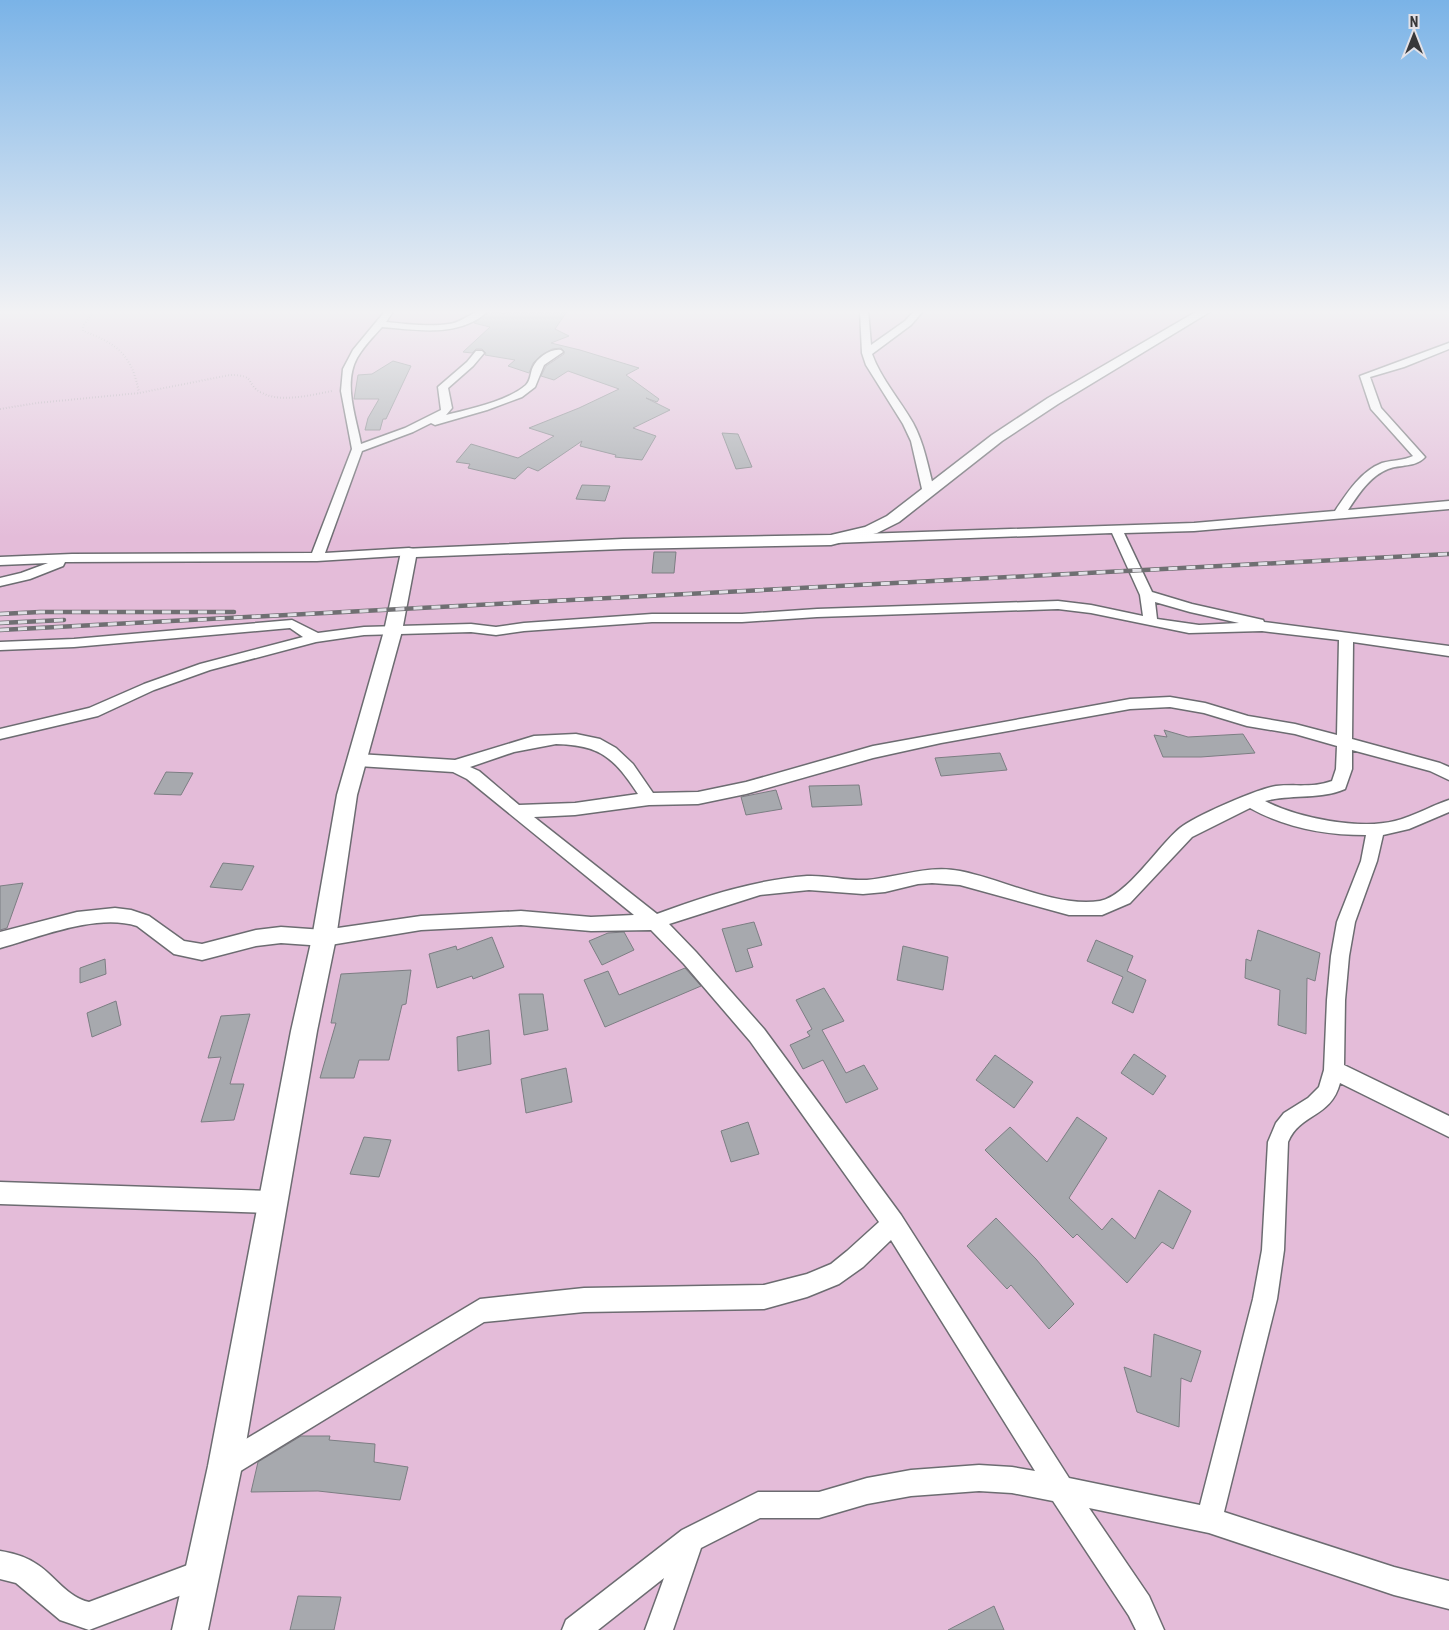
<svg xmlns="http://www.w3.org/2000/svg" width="1449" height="1630" font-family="'Roboto Condensed',sans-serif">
<rect width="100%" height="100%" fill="#e2e1e7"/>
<rect fill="#e4bcd9" x="0" y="310" width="1449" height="1320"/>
<g fill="#a7a9ae" stroke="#7c7e83">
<polygon points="492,310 504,314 510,310 568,310 555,329 569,336 551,343 580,350 639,368 626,375 659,399 657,402 646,398 670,410 633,428 656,436 642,460 615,457 616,455 580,446 582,441 538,471 528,467 515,479 468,468 470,464 456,462 471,444 518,458 554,436 529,428 579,408 619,389 568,371 554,380 541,376 546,366 564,354 564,351 561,348 552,349 540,356 533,363 529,373 508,366 515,360 485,355 486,353 482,349 476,349 472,353 463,352 490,327 474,323"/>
<polygon points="393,361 411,366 386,419 383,419 380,430 365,430 368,418 379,399 354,399 358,375 372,374"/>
<polygon points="722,433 738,434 752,467 736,469"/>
<polygon points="582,485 610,486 605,501 576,499"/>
<polygon points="654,552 676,552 674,573 652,573"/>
<polygon points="1164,730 1188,737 1243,734 1255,753 1201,757 1163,757 1154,735 1167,737"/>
<polygon points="1000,753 1007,770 941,776 935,758"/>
<polygon points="166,772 193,773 181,795 154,794"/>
<polygon points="859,785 862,805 812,807 809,786"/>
<polygon points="776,790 782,809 746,815 741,797"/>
<polygon points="223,863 254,866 242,890 210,887"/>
<polygon points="23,883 7,928 0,930 0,886"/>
<polygon points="754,922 762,945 747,949 753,967 736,972 722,929"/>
<polygon points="1258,930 1320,953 1315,981 1307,978 1306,1034 1278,1025 1280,990 1245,978 1246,959 1251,961"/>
<polygon points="624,932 634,950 602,965 589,941 608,933"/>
<polygon points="492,937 504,967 473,979 472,976 437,988 429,954 456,946 457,950"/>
<polygon points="1096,940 1133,956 1127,971 1146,980 1133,1013 1112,1003 1123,977 1087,961"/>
<polygon points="903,946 948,957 943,990 897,980"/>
<polygon points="105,959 106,974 80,983 80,968"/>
<polygon points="685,968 701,986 605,1027 584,980 608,971 619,995"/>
<polygon points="411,970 406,1004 402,1005 389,1060 359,1060 354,1078 320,1078 336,1023 331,1023 341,974"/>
<polygon points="824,988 844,1021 822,1030 846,1073 864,1065 878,1089 846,1103 823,1060 803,1069 790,1045 810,1036 807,1032 812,1029 796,1000"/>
<polygon points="519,994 543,994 548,1030 524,1035"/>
<polygon points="116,1001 121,1025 92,1037 87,1013"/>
<polygon points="250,1014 230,1084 244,1084 234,1120 201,1122 221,1057 208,1058 221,1016"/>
<polygon points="489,1030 491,1064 458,1071 457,1037"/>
<polygon points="1134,1054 1166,1076 1153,1095 1121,1073"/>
<polygon points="995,1055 1033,1082 1014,1108 976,1080"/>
<polygon points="566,1068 572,1102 526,1113 521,1079"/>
<polygon points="1077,1117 1107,1138 1069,1198 1102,1230 1112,1218 1135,1239 1159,1190 1191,1211 1173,1249 1162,1242 1127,1283 1077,1234 1073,1238 985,1150 1010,1127 1047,1162"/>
<polygon points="748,1122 759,1154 731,1162 721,1131"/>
<polygon points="364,1137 391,1140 379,1177 350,1174"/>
<polygon points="996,1218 1036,1259 1074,1304 1049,1329 1011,1285 1007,1289 967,1246"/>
<polygon points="1154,1334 1201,1351 1191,1382 1181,1378 1179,1427 1137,1412 1124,1367 1151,1377"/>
<polygon points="301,1436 330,1436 329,1440 375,1444 374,1462 408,1467 400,1500 318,1491 251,1492 258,1462"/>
<polygon points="298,1596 341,1597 334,1630 290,1630"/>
<polygon points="994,1606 1004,1630 948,1630"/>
</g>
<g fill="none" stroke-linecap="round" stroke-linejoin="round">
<g stroke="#6c6c71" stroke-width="3">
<g id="minor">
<path d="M386,310H394L386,322C406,324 429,327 449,324C465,322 472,309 489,310C461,338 418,330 382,327C373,337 364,346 357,358C343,384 356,417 361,444L405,428L441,410L438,387L467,362L476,351H482L484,353L473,366L448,388L452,408L446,415C469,409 508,401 526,385C531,380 530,373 533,367C537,358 551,348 561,350L563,352L544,365L535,387L522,397L487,410L435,425L431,423L413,432L362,451L325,553L409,548L413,549L415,552L413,555L317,561L65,562L63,566L30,579L0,586V578L21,573L48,563L0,565V557L72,554L312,553L352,449L341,391L343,369L353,350Z"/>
<path d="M860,310H868L871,345L905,321L915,310H924L911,325L872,354C881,379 900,400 913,423C924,443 928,467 934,489L932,491H924L922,489L911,441L903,424L866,365L862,353Z"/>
<path d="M1449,343V349L1404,367L1370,377L1381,408L1425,457C1415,468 1400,464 1388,469C1370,476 1358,495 1348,510L1449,501V509L1194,531L1124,533L1152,592L1192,604L1263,620L1264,622L1449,646V656L1353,642L1352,739L1440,763L1449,767V780L1430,771L1352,750V769L1345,789C1319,800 1292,794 1265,801C1297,818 1360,830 1395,821C1414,816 1431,806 1449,800V812L1409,829L1383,835L1377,861L1355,922L1349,956L1345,1000L1344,1065L1449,1116V1137L1340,1083C1331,1118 1300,1113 1288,1142L1284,1250L1277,1299L1224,1512L1394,1567L1449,1581V1609L1394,1595L1209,1533L1089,1508L1149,1596L1164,1630H1136L1129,1616L1053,1501L1012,1493L979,1491L911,1496L867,1504L819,1518H760L701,1548L673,1630H645L664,1578L598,1630H562L566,1620L682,1530L758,1492H819L867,1478L911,1470L979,1465L1012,1467L1035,1471L891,1240L863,1267L839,1284L807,1297L764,1309L584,1312L484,1322L234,1475L225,1479L216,1475L212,1466L216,1457L480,1299L584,1288L764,1285L807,1274L831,1264L847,1251L879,1222L750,1041L684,964L651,930L591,931L521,925L421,930L324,946L281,943L256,946L202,960L174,954L137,926C97,913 39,937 0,948V932L77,912L115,908L131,910L149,916L184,941L202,944L256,930L281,927L324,930L421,916L521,911L591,917L634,915L467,779L453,772L358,766L353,764L350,760L353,756L358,754L455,760L534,736L576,734L600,739L616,748L633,764L653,793L698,792L746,782L873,746L1130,699L1170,697L1205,703L1248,716L1295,724L1337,735L1339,640L1262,631L1189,633L1091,613L1058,609L817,617L742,622H652L524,631L496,635L471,632L364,635L316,642L210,670L154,690L98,716L0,739V729L89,708L144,684L200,664L303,637L290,628L74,647L0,650V642L74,639L292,620L318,633L364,627L471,624L496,627L524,623L652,614H742L817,609L1058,601L1091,605L1143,616L1140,595L1112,533L833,543L827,539L833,535L1194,523L1335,511C1347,493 1361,471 1382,463C1392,460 1403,461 1413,456L1371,409L1360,376ZM1155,602L1190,612L1239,623L1199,625L1157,619ZM1170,707L1204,713L1247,726L1295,734L1337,746L1336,769L1332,781C1314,788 1295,784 1276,786C1257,789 1195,816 1180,828C1158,846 1127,896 1100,901C1057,908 1002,879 960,871C928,865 899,877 867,880C847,881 827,875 807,876C755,880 706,896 657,914L534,817L575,815L649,805L698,804L746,794L873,758L941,743L1130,709ZM556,744C601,745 614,758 638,794L575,803L519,805L479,771L470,767L514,752ZM1250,808C1286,828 1325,835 1366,835L1361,861L1337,922L1331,956L1327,1000L1324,1070L1319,1087L1308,1098L1284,1113L1276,1123L1268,1142L1262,1250L1253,1299L1200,1505L1069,1478L901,1215L764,1029L696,952L669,924L760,895L809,890L863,894L885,892L918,884L932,883L960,885L1069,915H1102L1130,903L1192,837Z"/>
<polygon points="0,1182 272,1191 280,1194 283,1202 280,1210 272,1213 0,1204"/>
<path d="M0,1551C13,1553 27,1557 38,1565C56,1577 67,1597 89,1602L201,1560L211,1564L215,1574L211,1584L89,1630L60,1620L16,1583L0,1579Z"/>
</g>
</g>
<g stroke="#6c6c71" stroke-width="3">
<polygon id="tertiary" points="1199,310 1213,310 1058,404 1002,441 899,522 877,533 831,545 623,549 416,557 402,631 357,795 336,938 317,1031 242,1466 208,1630 172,1630 208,1466 291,1031 312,938 337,795 384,631 401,552 403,549 623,539 831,535 865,527 887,516 992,435 1048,398"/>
</g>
<g stroke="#8d8d91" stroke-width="2" stroke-dasharray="0.5 2.5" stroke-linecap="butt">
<path d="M95,310L83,326V331C118,344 132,355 139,393"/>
<path d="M0,409L37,403L139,393L230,375C258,375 244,384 262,393C282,403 311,395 332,391"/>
</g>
<use href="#minor" fill="#fff" fill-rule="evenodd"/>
<use href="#tertiary" fill="#fff" fill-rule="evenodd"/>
<g stroke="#6f6f72" stroke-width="4.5">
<g id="rail">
<polyline points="0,614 40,612 234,612"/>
<polyline points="0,623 64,620"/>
<polyline points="0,630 1449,554"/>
</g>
</g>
<use href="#rail" stroke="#e2e1e7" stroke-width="3" stroke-dasharray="9" stroke-linecap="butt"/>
</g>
<linearGradient id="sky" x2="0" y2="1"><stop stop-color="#7ab3e7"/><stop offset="0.58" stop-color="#f2f2f4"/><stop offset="1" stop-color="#f2f2f4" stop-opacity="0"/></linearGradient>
<rect width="1449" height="538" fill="url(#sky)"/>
<g transform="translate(1414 35)" stroke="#e2e1e7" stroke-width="4" paint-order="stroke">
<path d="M0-4L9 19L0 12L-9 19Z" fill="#38383a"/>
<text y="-8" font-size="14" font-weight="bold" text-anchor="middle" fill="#38383a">N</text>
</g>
</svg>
